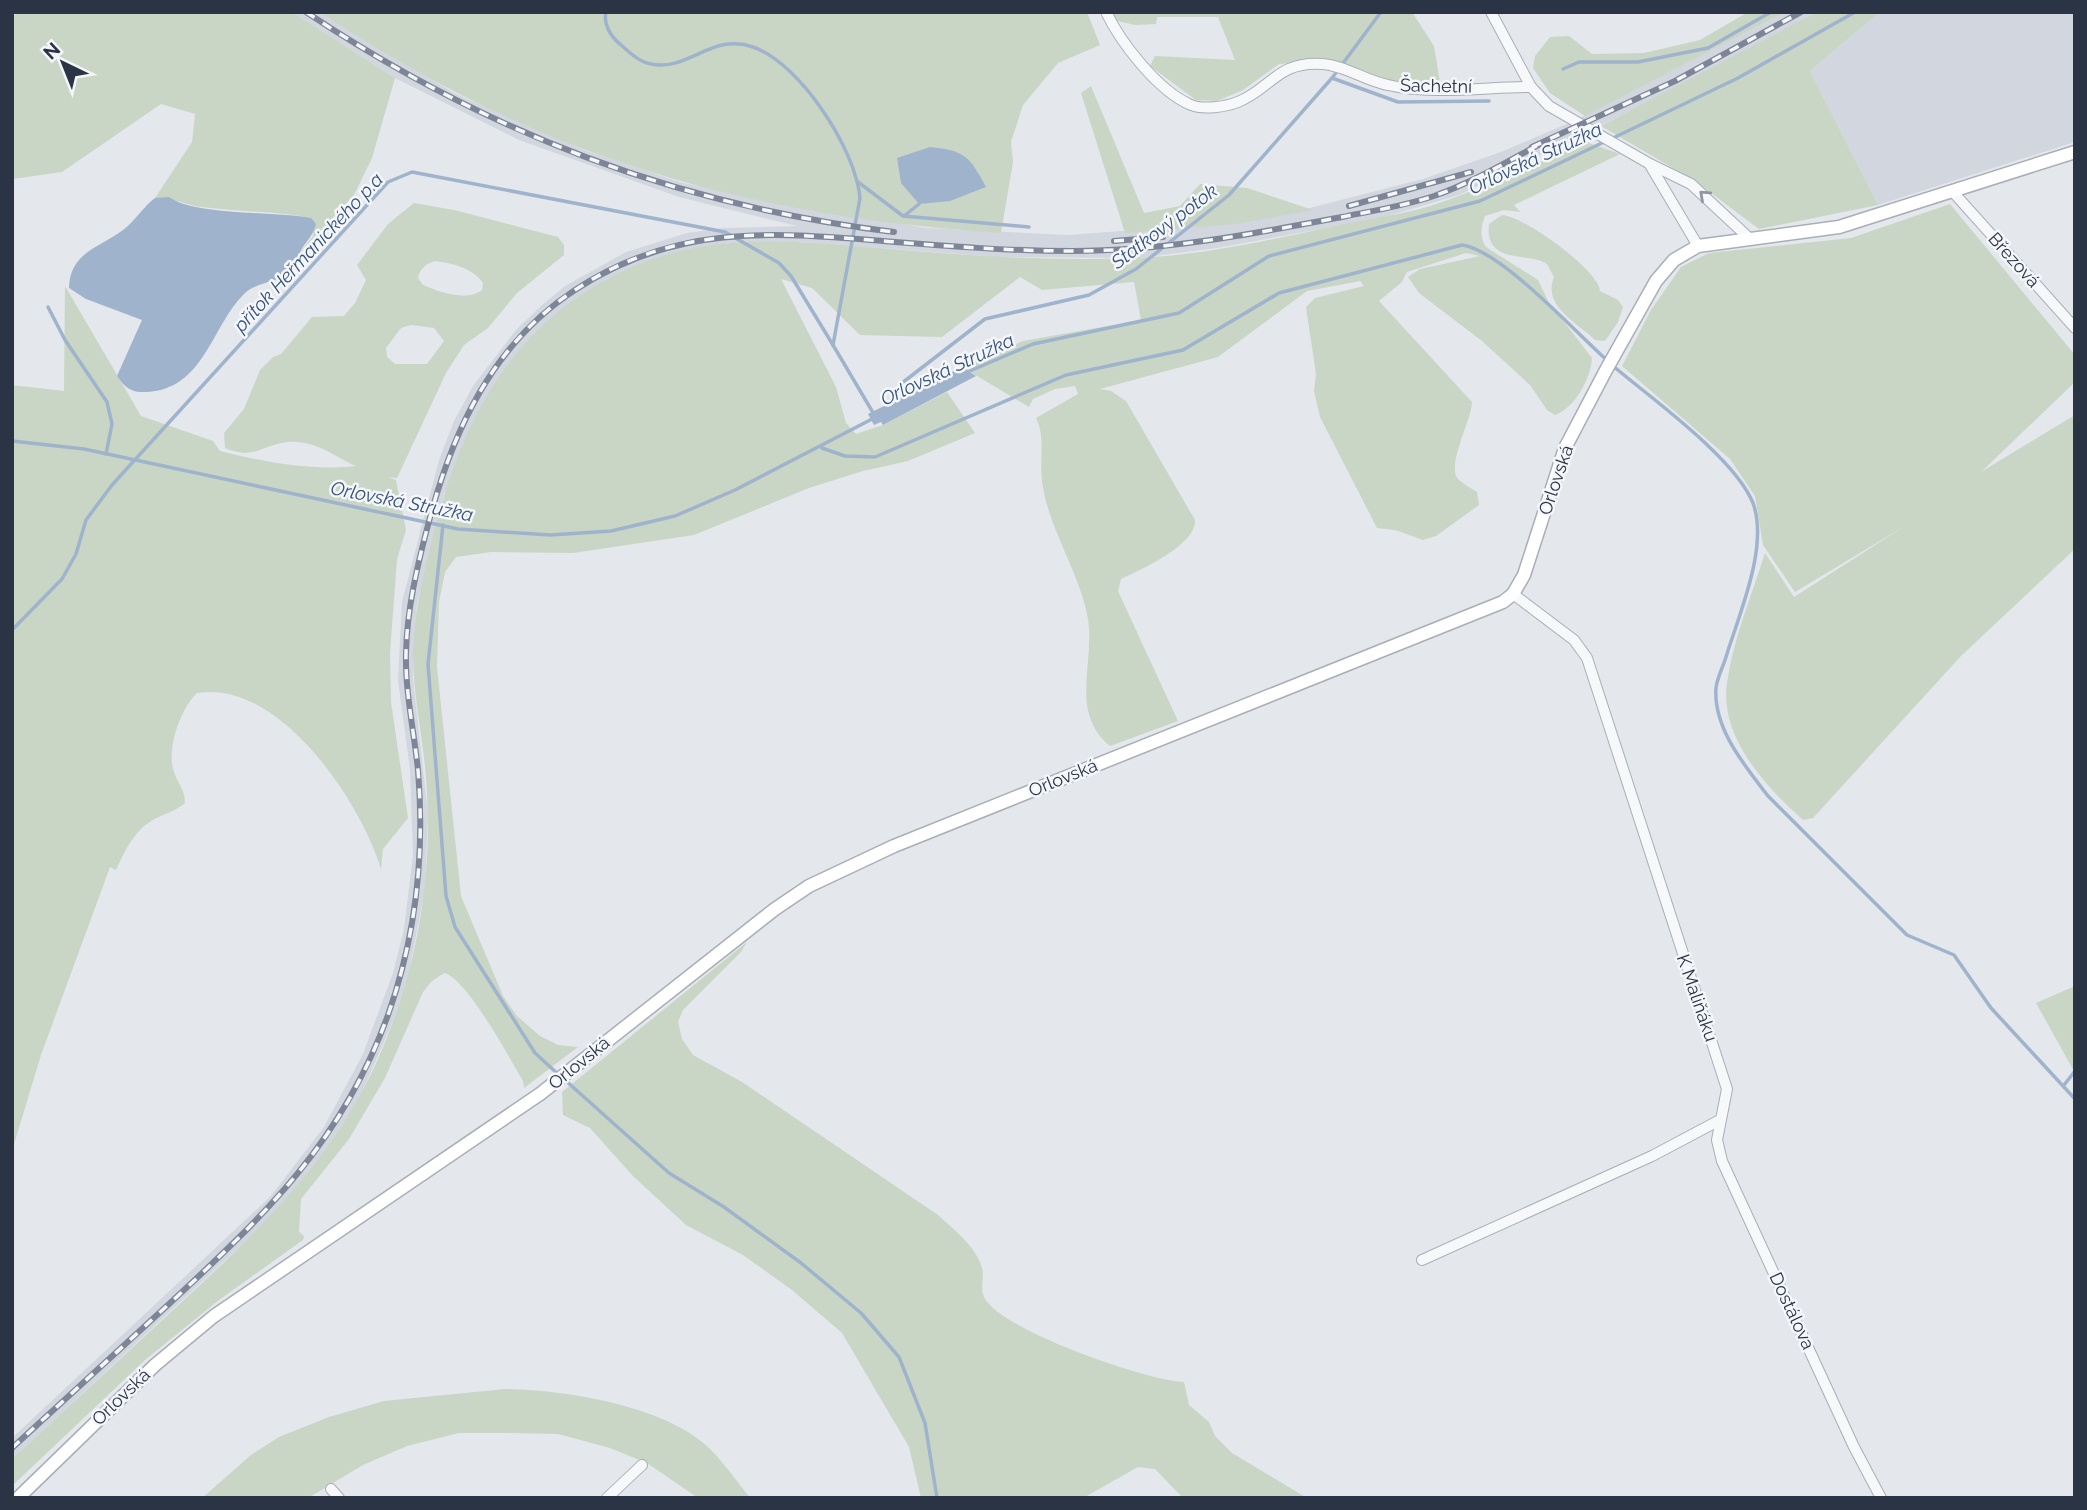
<svg xmlns="http://www.w3.org/2000/svg" width="2087" height="1510" font-family="Raleway,sans-serif">
<rect width="100%" height="100%" fill="#e4e7ec"/>
<g fill="#d2d6de">
<polygon points="292,12 320,12 454,93 587,151 683,183 926,228 1067,235 1218,224 1298,211 1423,179 1501,152 1578,119 1785,12 1817,12 1679,87 1459,195 1381,218 1217,248 1139,258 999,257 802,242 726,243 444,493 417,604 413,647 413,680 428,813 425,889 408,977 394,1019 359,1099 311,1173 281,1208 12,1459 12,1438 270,1197 324,1127 363,1054 393,973 404,929 413,855 410,769 398,681 402,602 439,460 454,421 473,386 516,330 541,306 565,286 626,252 687,233 724,228 797,226 679,197 519,140 395,78"/>
<polygon points="1880,12 2075,12 2075,142 1878,205 1810,71"/>
</g>
<g fill="#c9d6c5" fill-rule="evenodd">
<path d="M19,12H292L395,78L372,158L354,195L299,254L313,236L311,218C276,211 239,212 202,207C185,205 172,197 155,198L192,142L195,114L161,104L62,172L12,179V17Z"/>
<path d="M320,12H1087L1100,45L1058,63L1023,105L1011,142L1013,162L1001,233C746,217 534,155 320,12Z"/>
<polygon points="1112,12 1412,12 1434,46 1440,82 1387,82 1325,61 1279,64 1243,90 1217,101 1196,100 1150,66 1155,56 1235,60 1218,17 1157,17 1156,24 1135,25 1117,21"/>
<polygon points="1748,12 1785,12 1585,116 1550,93 1533,68 1535,56 1550,37 1569,36 1592,54 1644,53 1700,40"/>
<polygon points="1817,12 1880,12 1810,71 1878,205 1759,229 1695,181 1601,126"/>
<polygon points="1091,86 1144,213 1180,206 1200,184 1247,188 1313,210 1236,224 1125,233 1081,93"/>
<path d="M1586,142L1620,154L1514,205L1520,212L1504,210L1485,216C1481,227 1479,236 1486,247L1538,280L1548,301L1592,358C1591,378 1575,408 1555,415L1547,410L1530,385L1482,341L1419,293L1408,277L1420,269L1480,256L1466,253L1407,272L1402,282L1379,301L1472,402C1472,419 1446,466 1458,479C1463,484 1471,488 1477,492L1479,505L1436,536L1423,540L1395,530L1377,528L1320,417L1314,391L1316,374L1306,307L1315,298L1364,286L1360,281L1307,291L1218,357L1100,389L1111,391L1126,401L1195,520C1196,545 1142,569 1121,579L1118,591L1178,721L1110,746C1069,712 1095,664 1088,619C1080,572 1048,529 1042,481C1039,459 1046,438 1036,418L1078,394L1075,386L1055,389L1033,399L1029,407L962,367L1023,341L1141,320L1134,282L1042,290L1020,277L942,337L860,335L812,288L781,279L836,387L846,423L856,434L883,425L947,392L975,433L908,461L863,471L809,488L694,535L573,553L491,552L456,557L445,572L439,602L437,667L461,896L503,996L517,1016L540,1036L558,1045L578,1047L524,1088L523,1081C510,1059 466,977 444,973L432,981L423,992L385,1078L349,1139L301,1199L299,1232L304,1236L303,1240L219,1300L145,1360L12,1486V1459C65,1410 119,1360 172,1311C253,1236 331,1164 377,1061C419,968 435,868 425,767C421,727 412,688 413,647C415,606 425,567 435,528C465,413 516,319 630,268C720,227 820,244 915,251C987,257 1060,261 1133,258C1200,256 1269,240 1335,226C1367,219 1399,215 1430,206C1483,189 1535,163 1586,142Z"/>
<path d="M414,203L454,210L558,237L564,245V255L517,293L488,328L464,345L446,373L397,478L389,477L396,480L406,530L397,559L390,653L391,702L408,818L383,849L381,869C361,802 279,679 197,693C180,709 166,750 174,772C178,785 185,789 185,803C176,810 170,812 161,816C136,826 127,847 116,870L110,867L41,1055L12,1151V385L64,391L65,286L141,416L213,441L220,451C263,462 312,471 356,466C337,458 321,444 298,442C264,440 259,462 225,448L224,433L244,409L260,370L273,357L281,354L312,317L344,316L355,303L366,280L357,265L388,224ZM435,261C452,263 473,268 483,283L482,290C467,302 439,292 423,285L418,278C420,268 426,264 435,261ZM411,325L434,328L444,341L427,364H395L387,357L386,348L401,328Z"/>
<path d="M1950,204L2075,355V382L1981,472L2075,415V549L1961,656L1813,818L1803,820C1766,787 1719,737 1727,683C1733,639 1752,595 1765,553L1794,597L1905,526L1795,592L1763,545L1755,496L1730,459L1622,366L1651,310L1681,267L1709,253L1851,238Z"/>
<path d="M1502,215C1522,215 1599,270 1600,291L1618,300L1623,307L1618,322L1605,341L1595,340C1578,323 1542,306 1554,277L1547,264C1529,252 1484,265 1489,224Z"/>
<path d="M747,942L741,952L683,1010L678,1022L682,1039L693,1055L742,1082L938,1215C954,1230 976,1246 982,1268C985,1278 979,1289 985,1299C1004,1331 1145,1380 1184,1382L1189,1405L1209,1422L1215,1436L1232,1453L1307,1498H1183L1155,1469L1138,1467L1083,1498H921L909,1447L842,1333L792,1290L743,1255L686,1225L633,1176L590,1128L563,1115L562,1092Z"/>
<polygon points="2075,986 2075,1073 2036,1003"/>
<path d="M505,1389C564,1390 664,1405 709,1448C724,1463 737,1481 750,1498H698L647,1463L610,1448L558,1434L510,1433H459L407,1446L363,1465L308,1498H202L251,1455L279,1437L329,1417L384,1401Z"/>
</g>
<g fill="#9fb4cc">
<path d="M930,147C966,151 969,156 986,187L950,201L919,204L901,183L897,158Z"/>
<path d="M169,197C195,216 277,211 311,218L316,224C313,235 309,238 303,247C298,254 298,264 292,271C279,283 257,281 244,294C211,327 204,389 147,392C132,393 125,388 117,376L142,320L86,299L69,288C70,252 99,248 123,230C135,221 143,207 155,198Z"/>
<polygon points="962,367 976,376 883,425 881,422 874,425 868,414"/>
</g>
<g fill="none" stroke-linecap="round" stroke-linejoin="round">
<g stroke="#9fb4cc" stroke-width="3.5">
<path d="M606,12C603,24 611,37 620,44C629,52 639,62 651,64C687,72 713,32 753,47C800,63 856,150 860,198L833,345L875,416"/>
<polyline points="1563,69 1579,62 1638,62 1708,48 1771,12"/>
<polyline points="1332,78 1398,102 1489,101"/>
<polyline points="1611,139 1738,78 1855,12"/>
<polyline points="858,182 903,216 1029,227"/>
<polyline points="904,216 919,204"/>
<polyline points="48,307 65,340 107,402 112,424 106,454"/>
<path d="M1613,366C1651,398 1735,458 1753,503C1769,547 1739,614 1726,657C1723,667 1717,678 1716,688C1713,728 1745,766 1768,796L1907,935L1954,955L1991,1008L2075,1099"/>
<polyline points="965,373 1033,344 1179,313 1269,256 1480,201 1604,142"/>
<polyline points="887,406 902,383 985,319 1089,295 1136,269 1229,195 1332,78 1381,12"/>
<polyline points="12,441 84,449 458,529 550,535 611,531 675,516 735,490 874,418"/>
<path d="M822,448L845,456L875,457L1066,375L1183,350L1279,293L1462,245C1501,250 1576,333 1608,361"/>
<polyline points="443,525 428,664 446,896 455,927 535,1053 559,1075"/>
<polyline points="12,630 62,579 76,554 86,520 112,485 388,182 412,172 725,232 779,263 791,276 833,345"/>
<polyline points="565,1080 669,1173 724,1207 801,1263 861,1313 899,1357 925,1423 937,1498"/>
<polyline points="2064,1085 2075,1071"/>
</g>
<g stroke="#a9aeb7" stroke-width="12">
<g id="minor">
<path d="M1106,12C1121,43 1158,91 1191,105C1203,110 1225,107 1238,102C1271,89 1277,61 1322,64C1344,65 1366,81 1388,85C1430,95 1487,87 1531,87"/>
<polyline points="1491,12 1531,87 1549,106 1650,164 1691,184 1749,238"/>
<polyline points="1650,165 1698,246"/>
<polyline points="1953,192 2075,328"/>
<polyline points="1513,594 1574,640 1587,658 1727,1089 1717,1140 1722,1161 1854,1447 1881,1498"/>
<polyline points="1422,1260 1652,1156 1718,1121"/>
<polyline points="331,1489 339,1498"/>
<polyline points="607,1498 642,1465"/>
</g>
</g>
<g stroke="#a9aeb7" stroke-width="15">
<polyline id="secondary" points="18,1498 155,1365 214,1316 540,1094 775,909 809,886 894,846 1503,602 1513,594 1524,575 1565,448 1606,370 1656,281 1674,260 1698,246 1839,227 2075,152"/>
</g>
<use href="#minor" stroke="#f7f8fa" stroke-width="10"/>
<use href="#secondary" stroke="#fff" stroke-width="12"/>
<g stroke="#7d8696" stroke-width="6">
<g id="rail">
<path d="M306,12C489,134 677,205 894,232"/>
<polyline points="1532,147 1675,81 1801,12"/>
<polyline points="1349,206 1471,172"/>
<polyline points="1114,241 1163,237"/>
<path d="M12,1448C64,1400 117,1352 169,1304C266,1214 342,1142 388,1015C416,936 425,854 418,770C414,731 405,692 406,653C407,609 417,567 428,525C452,432 492,344 575,290C675,224 770,232 883,241C946,246 1009,251 1072,251C1164,251 1252,234 1342,217C1372,211 1404,206 1434,196C1471,183 1505,163 1540,144"/>
</g>
</g>
<use href="#rail" stroke="#f4f6f9" stroke-width="3.5" stroke-dasharray="10" stroke-linecap="butt"/>
</g>
<defs><path id="oneway-chevron" d="M-2-3.5L2.5 0L-2 3.5" fill="none" stroke-width="1.6" stroke-linecap="round" stroke-linejoin="round" transform="scale(1.75)"/></defs>
<use stroke="#9196a0" href="#oneway-chevron" transform="translate(1704 195) rotate(-138)"/>
<g text-anchor="middle" stroke-width="5" stroke-linejoin="round" paint-order="stroke">
<g font-size="18" fill="#2b3445" stroke="#f4f6f9">
<text transform="translate(1436 86) rotate(1)" y="6">Šachetní</text>
<text transform="translate(2014 260) rotate(48)" y="6">Březová</text>
<text transform="translate(1556 480) rotate(-71)" y="6">Orlovská</text>
<text transform="translate(1063 778) rotate(-22)" y="6">Orlovská</text>
<text transform="translate(1697 998) rotate(71)" y="6">K Maliňáku</text>
<text transform="translate(579 1063) rotate(-39)" y="6">Orlovská</text>
<text transform="translate(1792 1311) rotate(65)" y="6">Dostálova</text>
<text transform="translate(121 1397) rotate(-44)" y="6">Orlovská</text>
</g>
<g font-size="19" font-style="italic" fill="#34527a" stroke="#f4f6f9">
<text transform="translate(1535 158) rotate(-25)" y="7">Orlovská Stružka</text>
<text transform="translate(1164 226) rotate(-37)" y="7">Statkový potok</text>
<text transform="translate(308 252) rotate(-47)" y="7">přítok Heřmanického p.a</text>
<text transform="translate(947 369) rotate(-25)" y="7">Orlovská Stružka</text>
<text transform="translate(402 501) rotate(11)" y="7">Orlovská Stružka</text>
</g>
</g>
<rect width="2087" height="1510" fill="none" stroke="#2b3445" stroke-width="28"/>
<g transform="translate(63 63) rotate(317)" stroke="#f4f6f9" stroke-width="5" paint-order="stroke">
<path d="M0-5L12 26L0 18L-12 26Z" fill="#2b3445"/>
<text y="-10" font-size="19" font-weight="bold" text-anchor="middle" fill="#2b3445">N</text>
</g>
</svg>
